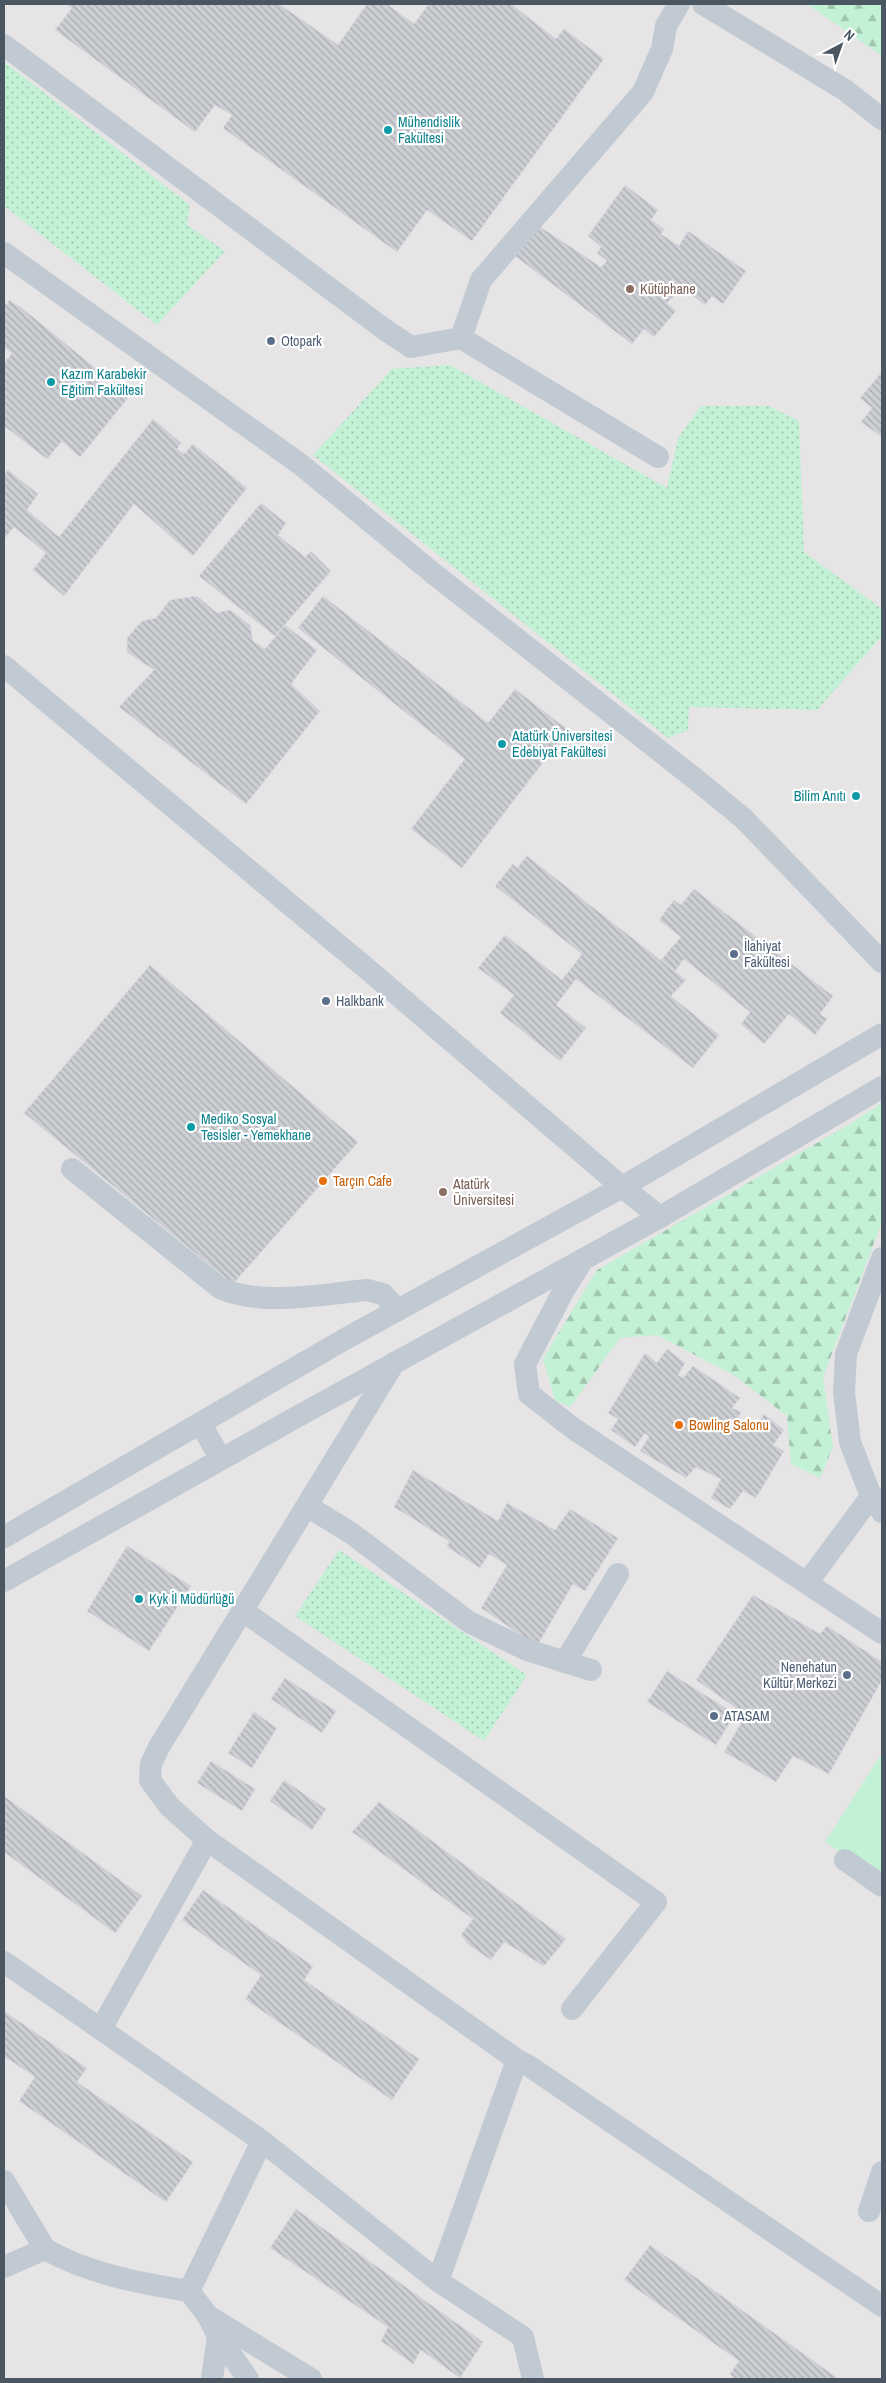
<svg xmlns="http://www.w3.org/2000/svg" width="886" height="2383" font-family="'Archivo Narrow',sans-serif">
<defs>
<pattern id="grass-dots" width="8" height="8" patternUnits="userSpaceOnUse" patternTransform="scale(1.25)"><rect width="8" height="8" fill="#c3f1d5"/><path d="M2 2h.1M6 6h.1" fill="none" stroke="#a0c6b0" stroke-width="1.8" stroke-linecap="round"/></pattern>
<pattern id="forest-firs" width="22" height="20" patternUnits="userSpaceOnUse" patternTransform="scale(1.25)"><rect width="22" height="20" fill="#c3f1d5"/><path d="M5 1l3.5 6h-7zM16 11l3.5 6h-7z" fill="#a0c6b0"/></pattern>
<pattern id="building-back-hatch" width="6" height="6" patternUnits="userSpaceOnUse" patternTransform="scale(1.25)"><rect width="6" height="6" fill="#cdcfd5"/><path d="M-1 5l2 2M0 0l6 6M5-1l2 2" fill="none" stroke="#a8abb0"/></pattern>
</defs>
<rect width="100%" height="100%" fill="#f5f3f3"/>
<rect fill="#e6e4e5" x="4" y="4" width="878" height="2375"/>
<g fill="url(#grass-dots)">
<polygon points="4,62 190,205 187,225 225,251 157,325 4,206"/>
<polygon points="450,365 667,488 678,438 701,406 769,406 799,421 804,552 882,609 882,636 817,710 689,707 688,730 668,738 313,455 392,369"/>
<polygon points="339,1550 527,1675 484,1741 295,1616"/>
</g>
<g fill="url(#forest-firs)">
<polygon points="807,4 882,4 882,56"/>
<polygon points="882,1103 882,1222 823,1377 833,1447 820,1478 791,1464 787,1416 735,1376 657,1335 620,1338 570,1407 555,1400 543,1359 597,1270 850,1124"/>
</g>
<polygon fill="#c3f1d5" points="882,1753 882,1878 825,1842"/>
<g fill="url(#building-back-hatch)" stroke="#d7d9de">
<polygon points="65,4 279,4 338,45 367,4 387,4 414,24 428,5 427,4 511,4 556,39 564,29 604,59 472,241 427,210 397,252 223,128 232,115 215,105 195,132 55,30 72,8"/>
<polygon points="625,185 658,210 651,220 664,229 661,234 679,246 688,231 746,271 723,304 712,296 705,305 682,287 667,303 676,311 654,337 644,329 632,344 515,256 539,226 601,267 607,261 597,253 601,247 588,236"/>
<polygon points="9,300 23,309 100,372 94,379 107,389 111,385 128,398 80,457 62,441 47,459 4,426 4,363 12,353 4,347 4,302 7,305"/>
<polygon points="882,372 882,437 861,422 872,408 860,398"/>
<polygon points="153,419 181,443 177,449 184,454 193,444 247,488 193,556 134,504 64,596 33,570 46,553 14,527 4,539 4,475 8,470 38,494 27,510 59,537"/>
<polygon points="261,503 286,523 278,535 305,557 311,551 331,571 275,636 199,576"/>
<polygon points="197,596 217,613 230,610 250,625 253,641 265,649 285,625 317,650 291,684 320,711 246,804 119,707 154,670 127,652 127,638 142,621 156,618 170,600"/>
<polygon points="323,596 488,723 515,689 568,730 462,868 411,829 465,759 298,628"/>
<polygon points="527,856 686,980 671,996 719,1035 693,1068 576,979 556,1005 586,1028 560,1061 500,1013 514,995 478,968 505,935 562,980 582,954 495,886 513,864 517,868"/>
<polygon points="694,889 833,996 820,1014 827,1019 815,1035 789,1014 764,1044 741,1024 750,1012 684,959 675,971 661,960 681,937 659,920 674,900 681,905"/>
<polygon points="150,965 358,1142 233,1284 24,1113"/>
<polygon points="667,1349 685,1363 678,1375 683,1378 693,1366 740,1398 732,1408 741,1412 737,1421 753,1431 764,1414 784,1430 773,1445 784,1451 756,1498 743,1491 730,1509 711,1498 721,1479 696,1467 686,1478 640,1451 649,1437 645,1433 635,1447 611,1430 618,1419 608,1413 645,1353 657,1363"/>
<polygon points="413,1470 498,1521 507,1503 555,1530 570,1509 618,1538 585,1591 573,1584 537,1646 481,1608 507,1565 489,1554 480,1568 447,1547 449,1541 394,1507"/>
<polygon points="127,1546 191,1586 149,1651 87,1611"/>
<polygon points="753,1595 820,1634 827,1626 882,1662 882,1680 829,1774 793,1756 776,1782 724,1752 746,1715 696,1680"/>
<polygon points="667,1671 735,1714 716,1745 647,1702"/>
<polygon points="285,1678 336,1711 322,1733 271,1699"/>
<polygon points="254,1712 277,1728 252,1768 228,1753"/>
<polygon points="211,1761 255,1789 242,1811 197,1783"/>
<polygon points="284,1780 326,1809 312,1830 270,1801"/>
<polygon points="4,1796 142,1896 115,1933 4,1852"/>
<polygon points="379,1802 566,1939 544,1966 504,1942 491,1960 469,1945 461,1935 473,1919 352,1832"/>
<polygon points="203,1890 313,1966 304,1980 419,2059 392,2100 245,1999 261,1975 182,1920"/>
<polygon points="4,2011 87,2068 77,2082 193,2162 166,2202 19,2101 35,2077 4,2056"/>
<polygon points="296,2209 483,2342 460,2378 421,2350 413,2364 381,2341 388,2327 270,2248"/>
<polygon points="650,2245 836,2377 835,2379 735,2379 730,2374 739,2361 624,2280"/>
</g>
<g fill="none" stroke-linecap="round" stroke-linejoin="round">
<g stroke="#c1cad2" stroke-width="22">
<polyline points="703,4 845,90 882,119"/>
<polyline points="4,45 384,329 411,347 461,338 658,457"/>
<polyline points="4,253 300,464 434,574 694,778 743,818 882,962"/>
<polyline points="461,338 481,280 643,92 662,49 666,26 679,4"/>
<polyline points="4,666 372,973 622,1187 660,1217"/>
<path d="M72,1169L220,1288C262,1307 322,1294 367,1290L383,1294L398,1310"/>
<polyline points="882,1258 846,1354 844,1392 850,1442 869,1491 882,1512"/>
<polyline points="582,1261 564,1290 525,1364 529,1394 574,1429 882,1633"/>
<polyline points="394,1363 159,1747 151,1764 150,1780 169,1806 207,1840 517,2060 529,2066 882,2306"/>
<polyline points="200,1423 221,1459"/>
<polyline points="307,1506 351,1533 469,1622 527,1650 591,1670"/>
<polyline points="4,1537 345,1339 622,1187 882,1034"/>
<polyline points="4,1581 302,1414 660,1217 882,1087"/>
<polyline points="807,1583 872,1495"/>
<polyline points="243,1611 656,1902 572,2009"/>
<polyline points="565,1662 618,1574"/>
<polyline points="845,1860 882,1886"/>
<polyline points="4,1962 262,2141 438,2281 523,2337 533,2379"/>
<polyline points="101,2029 207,1840"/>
<polyline points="4,2181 45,2249"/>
<polyline points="869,2211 882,2172"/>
<path d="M4,2267L45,2249C89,2274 139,2283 189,2291L208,2316L218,2336L212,2379"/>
<polyline points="438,2281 517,2060"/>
<polyline points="189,2291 262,2141"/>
<polyline points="208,2316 311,2379"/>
<polyline points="218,2336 248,2379"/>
</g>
</g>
<g fill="#0f9aa8" stroke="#fff" stroke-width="2">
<circle cx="388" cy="130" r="5"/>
<circle cx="51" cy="382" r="5"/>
<circle cx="502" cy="744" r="5"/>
<circle cx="856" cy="796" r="5"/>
<circle cx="191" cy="1127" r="5"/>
<circle cx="139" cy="1599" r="5"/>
</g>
<g fill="#8d6e63" stroke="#fff" stroke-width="2">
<circle cx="630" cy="289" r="5"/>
<circle cx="443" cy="1192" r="5"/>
</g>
<g fill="#5c6f8a" stroke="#fff" stroke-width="2">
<circle cx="271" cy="341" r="5"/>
<circle cx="734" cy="954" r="5"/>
<circle cx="326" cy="1001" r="5"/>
<circle cx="847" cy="1675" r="5"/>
<circle cx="714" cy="1716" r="5"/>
</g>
<g fill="#e8710a" stroke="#fff" stroke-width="2">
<circle cx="323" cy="1181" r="5"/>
<circle cx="679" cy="1425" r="5"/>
</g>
<g text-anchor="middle" stroke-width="4.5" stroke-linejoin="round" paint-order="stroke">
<g font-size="14" fill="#0d838f" stroke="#fff" text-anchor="start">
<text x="398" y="127">Mühendislik<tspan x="398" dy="16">Fakültesi</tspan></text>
<text x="61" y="379">Kazım Karabekir<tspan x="61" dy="16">Eğitim Fakültesi</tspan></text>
<text x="512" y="741">Atatürk Üniversitesi<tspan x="512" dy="16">Edebiyat Fakültesi</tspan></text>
<text x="846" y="801" text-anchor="end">Bilim Anıtı</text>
<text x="201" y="1124">Mediko Sosyal<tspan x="201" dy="16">Tesisler - Yemekhane</tspan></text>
<text x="149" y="1604">Kyk İl Müdürlüğü</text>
</g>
<g font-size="14" fill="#785e54" stroke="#fff" text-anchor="start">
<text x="640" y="294">Kütüphane</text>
<text x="453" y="1189">Atatürk<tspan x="453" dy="16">Üniversitesi</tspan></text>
</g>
<g font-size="14" fill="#4e5e75" stroke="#fff" text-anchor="start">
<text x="281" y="346">Otopark</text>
<text x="744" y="951">İlahiyat<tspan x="744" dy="16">Fakültesi</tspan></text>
<text x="336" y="1006">Halkbank</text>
<text x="837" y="1672" text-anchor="end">Nenehatun<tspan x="837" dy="16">Kültür Merkezi</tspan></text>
<text x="724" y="1721">ATASAM</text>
</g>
<g font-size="14" fill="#c56008" stroke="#fff" text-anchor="start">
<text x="333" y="1186">Tarçın Cafe</text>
<text x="689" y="1430">Bowling Salonu</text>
</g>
</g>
<rect width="886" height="2383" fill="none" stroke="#4a5661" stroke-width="10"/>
<g transform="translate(841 45) rotate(41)" stroke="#ffffff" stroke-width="4" paint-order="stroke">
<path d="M0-4L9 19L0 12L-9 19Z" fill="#4a5661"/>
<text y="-8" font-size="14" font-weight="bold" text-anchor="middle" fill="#4a5661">N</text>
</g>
</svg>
